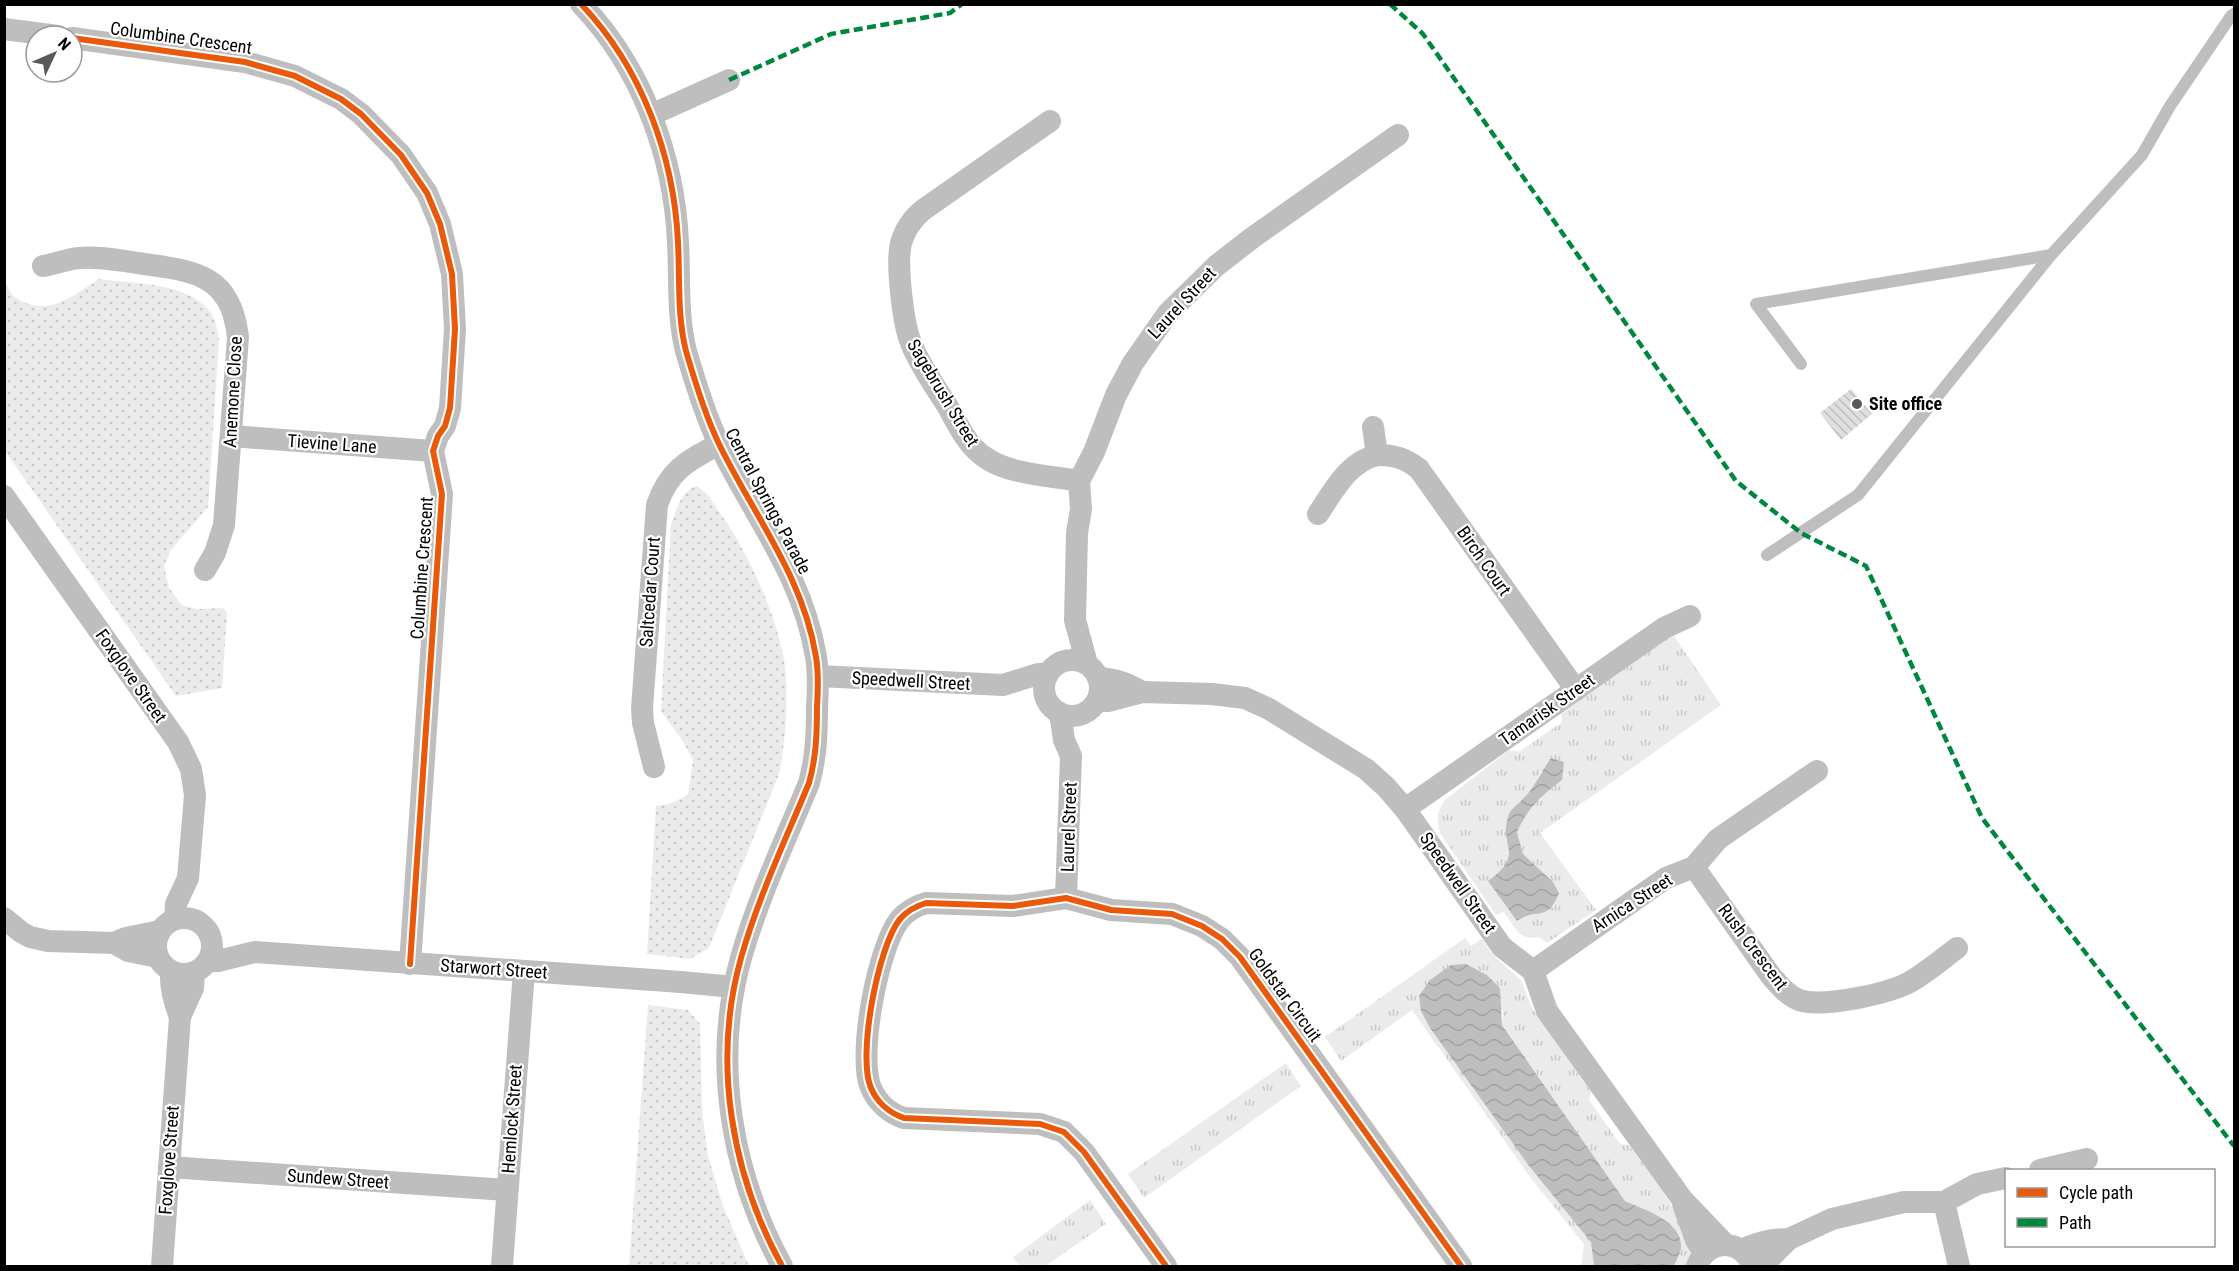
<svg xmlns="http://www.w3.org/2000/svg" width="2239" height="1271" font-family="'Roboto Condensed',sans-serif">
<defs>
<pattern id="grass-tufts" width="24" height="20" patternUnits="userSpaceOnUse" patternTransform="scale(1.5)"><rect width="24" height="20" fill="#ebebeb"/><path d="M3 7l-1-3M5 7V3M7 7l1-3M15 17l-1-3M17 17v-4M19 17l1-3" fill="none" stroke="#c8c8c8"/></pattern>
<pattern id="park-dots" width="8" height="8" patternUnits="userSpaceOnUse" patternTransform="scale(1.5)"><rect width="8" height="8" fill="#ebebeb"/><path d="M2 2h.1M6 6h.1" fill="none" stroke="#c8c8c8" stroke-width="1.8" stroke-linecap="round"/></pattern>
<pattern id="water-waves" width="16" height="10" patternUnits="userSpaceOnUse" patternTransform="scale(1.5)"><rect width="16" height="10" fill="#bebebe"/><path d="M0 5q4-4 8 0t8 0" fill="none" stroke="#a2a2a2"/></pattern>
<pattern id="building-back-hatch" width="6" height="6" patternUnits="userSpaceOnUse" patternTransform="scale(1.5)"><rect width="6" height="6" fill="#dfdfdf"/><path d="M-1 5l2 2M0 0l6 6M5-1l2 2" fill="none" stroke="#bebebe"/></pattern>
</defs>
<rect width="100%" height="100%" fill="#fff"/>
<g fill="url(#grass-tufts)" fill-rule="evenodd">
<path d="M1674,636L1721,705L1540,833L1596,910L1547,943L1539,937C1518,941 1515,927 1504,912L1496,915L1440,833C1436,820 1437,811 1445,800L1509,750L1519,752L1562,722L1561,714L1664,639ZM1541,771L1562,780C1539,798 1530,804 1517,831L1523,854L1553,882L1559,893L1554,906L1532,915L1524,916L1489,881L1505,868L1509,859L1508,844L1526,796L1534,787Z"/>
<path d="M1465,938L1471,946L1482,939L1495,957L1521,980L1532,1008L1591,1092L1589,1100L1620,1144L1629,1145C1645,1168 1706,1240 1687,1266H1674C1676,1261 1680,1254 1681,1248C1683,1221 1645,1210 1625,1201L1502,1025L1503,1010L1421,1011L1430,1028L1529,1166L1592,1242L1594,1266H1581L1584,1244L1530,1177L1412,1010L1341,1061L1325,1037Z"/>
<polygon points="1286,1063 1301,1086 1144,1198 1128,1174"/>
<polygon points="1090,1200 1106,1224 1045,1266 1020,1266 1013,1257"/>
</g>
<g fill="url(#park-dots)">
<path d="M99,279C134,284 188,282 210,312C216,320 217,329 219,339L208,507L171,550L164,566L169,588L182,605L197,609L223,608L227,613L222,688L176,696L5,451V280C9,292 14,299 26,303C54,314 76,293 99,279Z"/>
<path d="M695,486C707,489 715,506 722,516C748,553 772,606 782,650C790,681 786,743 779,774L709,948L690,959L647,954L656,806L669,804L688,795L693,760L682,740L661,711L671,525C675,512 681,492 695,486Z"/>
<polygon points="648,1005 688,1010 700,1024 702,1111 708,1156 723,1206 749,1266 629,1266"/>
</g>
<g fill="url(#water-waves)">
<path d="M1551,758L1564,762L1562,780C1540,797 1529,806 1517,832L1523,854L1553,882L1559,893C1548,923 1537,907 1517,921L1488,881C1527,853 1497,847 1509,814C1511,809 1517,805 1521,801C1535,788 1540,773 1551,758Z"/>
<path d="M1466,964L1487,975L1500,988L1502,1025L1625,1201C1645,1210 1683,1221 1681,1248C1680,1254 1676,1261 1674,1266H1594L1591,1242L1529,1166L1430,1028L1421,1011L1419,996L1430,980L1451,965Z"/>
</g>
<polygon fill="url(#building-back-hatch)" points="1851,389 1872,414 1841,440 1820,413"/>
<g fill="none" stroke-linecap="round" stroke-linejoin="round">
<g stroke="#bebebe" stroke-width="12">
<polyline points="1801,364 1756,304 2051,255"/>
<polyline points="1767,555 1858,495 2051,255 2142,155 2170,106 2231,16 2234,14"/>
</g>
<g stroke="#bebebe" stroke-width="22">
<path d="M581,4C642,68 674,156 678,242C680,278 677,316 686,351C695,382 705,415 719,444C754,516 803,576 816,657C819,674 818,691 817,707C817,734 816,758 809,783C785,841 758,898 741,958C712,1061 731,1173 782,1266"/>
<polyline points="4,29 58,36"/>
<polyline points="72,38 245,62 295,76 341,99 361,114 401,155 427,193 440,224 452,274 455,329 450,408 445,426 438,436 433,451 442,494 410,964"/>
<polyline points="651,115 729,80"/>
<path d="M1050,121L923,210C912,219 905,229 901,243C896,263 903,324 911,343C920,366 935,386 948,407C958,425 968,447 986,458C1008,474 1052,476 1079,481"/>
<path d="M43,266C55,264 67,259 79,258C101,256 122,261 144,264C197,271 231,276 238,337L224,525L215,553L205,570"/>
<path d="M1373,427L1377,455C1394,455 1405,458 1419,469L1576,690"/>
<polyline points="231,436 433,451"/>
<polyline points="4,496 178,742 191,769 195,795 188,878 176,904 175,919"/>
<path d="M1318,514C1334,490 1348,462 1377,455"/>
<circle cx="1072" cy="688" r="28"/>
<polyline points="1087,664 1075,620 1077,533 1081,509 1079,481 1094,452 1116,395 1133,363 1168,313 1216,266 1252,238 1398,135"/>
<polyline points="818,676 1003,685 1038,674 1048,674"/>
<path d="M1098,678C1115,679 1127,683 1142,692"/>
<polyline points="1097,701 1108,701 1142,692 1212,694 1245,698 1269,709 1366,769 1386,787 1405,809 1502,947 1533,971 1547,1011 1682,1199 1725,1244"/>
<polyline points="1060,713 1064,740 1071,756 1066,898"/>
<path d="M654,767L643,723L642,708L657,505C669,470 687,461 719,444"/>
<polyline points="1405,809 1664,628 1690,616"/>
<path d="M1694,867L1771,976C1780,986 1787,995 1799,1000C1822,1008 1886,994 1908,983C1925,974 1941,960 1957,948"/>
<circle cx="184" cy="946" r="28"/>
<polyline points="4,918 21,932 30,937 48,941 114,943 126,938 160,931"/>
<polyline points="114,943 128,951 158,957"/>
<polyline points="209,961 218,961 255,952 681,982 734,987"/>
<path d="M171,971C170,987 174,1002 180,1017"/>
<polyline points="1533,971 1666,878 1694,867 1718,839 1817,771"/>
<polyline points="169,1167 507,1190"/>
<polyline points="2040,1170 2087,1159"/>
<polyline points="1944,1202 1959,1266"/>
<polyline points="1683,1204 1696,1240 1704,1253"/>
<path d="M1742,1250C1758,1242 1771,1239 1789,1239"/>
<polyline points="162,1266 180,1017 193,988 194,973"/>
<polyline points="502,1266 524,971"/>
<path d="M1166,1266L1084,1152L1064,1132L1040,1124L904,1118C889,1113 877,1102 871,1088C857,1057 878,946 900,919C907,911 916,906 926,903L1013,906L1066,898L1111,910L1172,914L1202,926L1222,939L1240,957L1461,1266"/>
<path d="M1697,1266C1707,1238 1743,1238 1752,1266"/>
<polyline points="1762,1266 1789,1239 1832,1219 1904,1202 1944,1202 1977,1184 2006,1178"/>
</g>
<g stroke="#00873e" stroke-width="4.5" stroke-dasharray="9 4.5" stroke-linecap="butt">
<polyline points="1390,4 1423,34 1736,481 1801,533 1866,566 1982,818 2234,1146"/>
<polyline points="729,80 831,34 950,13 962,4"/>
</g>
<g stroke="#fff" stroke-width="10">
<g id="cycleway">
<path d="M581,4C642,68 674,156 678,242C680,278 677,316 686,351C695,382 705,415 719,444C754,516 803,576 816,657C819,674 818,691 817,707C817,734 816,758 809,783C785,841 758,898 741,958C712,1061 731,1173 782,1266"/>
<polyline points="72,38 245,62 295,76 341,99 361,114 401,155 427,193 440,224 452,274 455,329 450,408 445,426 438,436 433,451 442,494 410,964"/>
<path d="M1166,1266L1084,1152L1064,1132L1040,1124L904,1118C889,1113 877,1102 871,1088C857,1057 878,946 900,919C907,911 916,906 926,903L1013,906L1066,898L1111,910L1172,914L1202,926L1222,939L1240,957L1461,1266"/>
</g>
</g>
<use href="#cycleway" stroke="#e8590c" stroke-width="6"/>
</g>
<circle fill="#595959" stroke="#fff" stroke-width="2" cx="1857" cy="404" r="6"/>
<g text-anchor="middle" stroke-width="4.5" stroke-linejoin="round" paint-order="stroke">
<g font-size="18" fill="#000" stroke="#fff">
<text transform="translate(181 38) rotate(8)" y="6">Columbine Crescent</text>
<text transform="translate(1182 303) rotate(-47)" y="6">Laurel Street</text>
<text transform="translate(233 392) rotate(-87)" y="6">Anemone Close</text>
<text transform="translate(943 393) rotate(59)" y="6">Sagebrush Street</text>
<text transform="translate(332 444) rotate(4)" y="6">Tievine Lane</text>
<text transform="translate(768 501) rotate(62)" y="6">Central Springs Parade</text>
<text transform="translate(1484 561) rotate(55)" y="6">Birch Court</text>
<text transform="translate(422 568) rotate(-86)" y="6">Columbine Crescent</text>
<text transform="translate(650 592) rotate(-86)" y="6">Saltcedar Court</text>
<text transform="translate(131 676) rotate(55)" y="6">Foxglove Street</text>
<text transform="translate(911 681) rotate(3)" y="6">Speedwell Street</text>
<text transform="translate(1547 710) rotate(-35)" y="6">Tamarisk Street</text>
<text transform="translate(1069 827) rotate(-88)" y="6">Laurel Street</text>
<text transform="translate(1458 883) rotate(55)" y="6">Speedwell Street</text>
<text transform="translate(1632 903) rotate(-33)" y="6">Arnica Street</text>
<text transform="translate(1753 947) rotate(53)" y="6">Rush Crescent</text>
<text transform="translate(494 969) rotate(4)" y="6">Starwort Street</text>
<text transform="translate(1285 995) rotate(54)" y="6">Goldstar Circuit</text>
<text transform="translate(512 1119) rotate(-86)" y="6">Hemlock Street</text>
<text transform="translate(169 1160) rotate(-86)" y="6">Foxglove Street</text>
<text transform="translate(338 1179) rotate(4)" y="6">Sundew Street</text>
</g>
<g font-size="18" font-weight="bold" fill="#000" stroke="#fff" text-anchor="start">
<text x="1869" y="410">Site office</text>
</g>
</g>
<rect width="2239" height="1271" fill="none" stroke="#000000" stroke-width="12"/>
<rect x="2005" y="1169" width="210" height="78" fill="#ffffff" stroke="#999999" stroke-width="1.5"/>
<rect x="2017" y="1188" width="30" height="9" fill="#e8590c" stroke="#999999" stroke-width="1.5"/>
<text x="2059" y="1199" font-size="18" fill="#000000">Cycle path</text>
<rect x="2017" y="1218" width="30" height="9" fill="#00873e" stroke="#999999" stroke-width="1.5"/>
<text x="2059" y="1229" font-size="18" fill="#000000">Path</text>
<g transform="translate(54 54) rotate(46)"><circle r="28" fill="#ffffff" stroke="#999999" stroke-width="1.5"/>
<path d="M0-4.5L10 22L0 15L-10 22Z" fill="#595959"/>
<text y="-9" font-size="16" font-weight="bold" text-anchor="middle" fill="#000000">N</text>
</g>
</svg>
